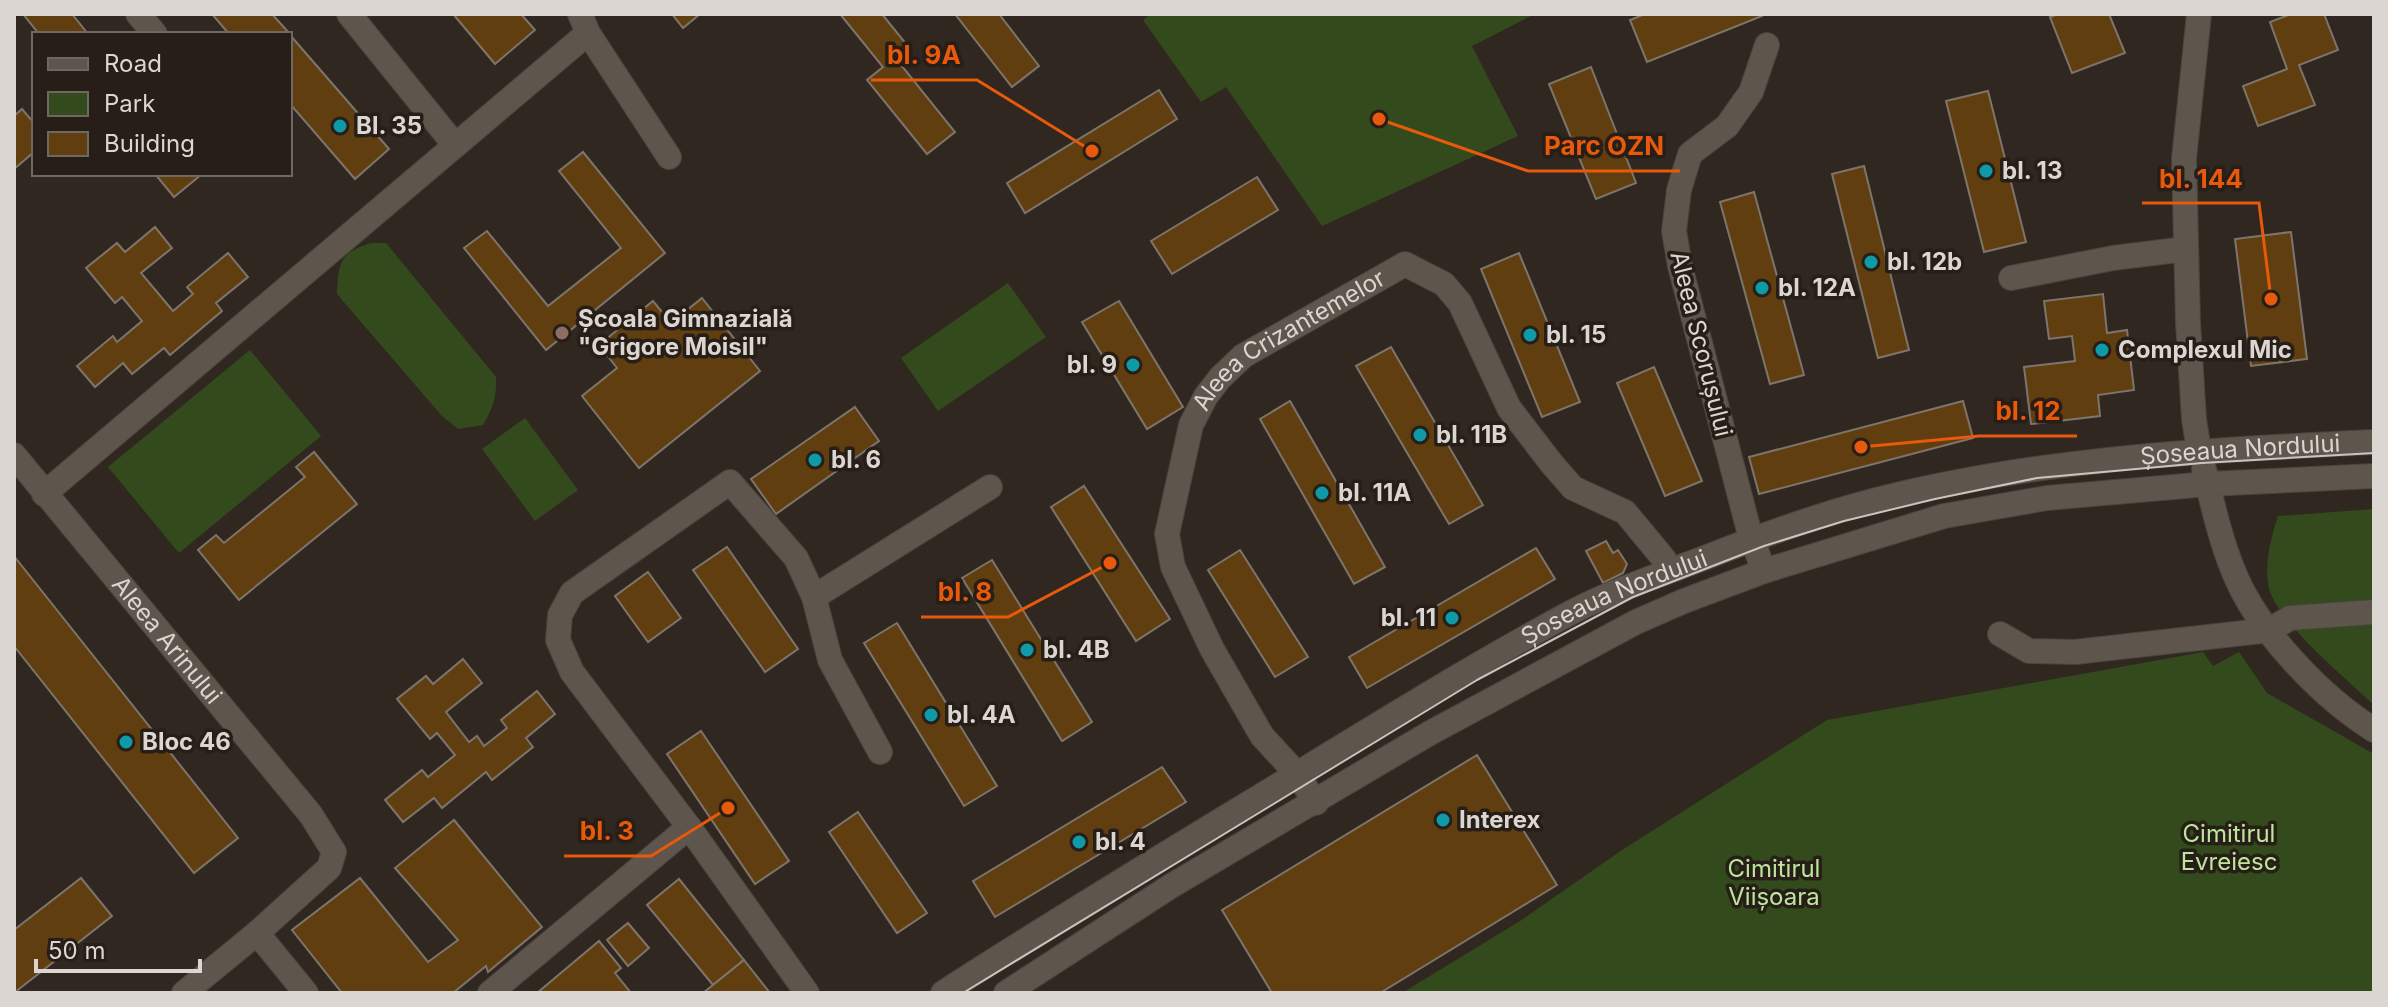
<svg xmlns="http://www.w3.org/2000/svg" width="2388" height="1007" font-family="Inter,sans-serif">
<rect width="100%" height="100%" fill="#302721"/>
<g fill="#334a1d">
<polygon points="1151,14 1535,14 1472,46 1518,136 1322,226 1226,87 1201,102 1143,20"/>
<path d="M371,243H386L496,377C497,396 493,408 483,425L458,429L441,415L337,294C339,262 339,253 371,243Z"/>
<polygon points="1008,283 1046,337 938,411 901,358"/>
<polygon points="250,350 321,436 179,553 108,467"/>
<polygon points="525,418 578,490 535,521 482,449"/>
<path d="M2374,509V705C2347,679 2273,619 2268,584C2265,560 2271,538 2278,516Z"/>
<polygon points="2203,652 2213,666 2239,652 2267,693 2374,754 2374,993 1402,993 1520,921 1622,850 1827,720"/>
</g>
<g fill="#603e0f" stroke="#7d756c" stroke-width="2">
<polygon points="23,14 72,14 88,34 39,34"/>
<polygon points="212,14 272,14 290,34 229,34"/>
<polygon points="453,14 521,14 535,30 495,64"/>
<polygon points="672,14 700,14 683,28"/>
<polygon points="840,14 882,14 907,45 893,55 955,132 927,154 867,80 883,67"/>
<polygon points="955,14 999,14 1039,66 1012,87"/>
<polygon points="1645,14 1761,14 1762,16 1647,62 1630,20"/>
<polygon points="2058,14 2109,14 2125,53 2072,73 2050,17"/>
<polygon points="2291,14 2324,14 2338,50 2299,65 2315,105 2258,126 2243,86 2287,69 2270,22"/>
<polygon points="290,35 389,149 355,179 290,104"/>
<polygon points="1591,67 1636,183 1596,199 1549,84"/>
<polygon points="1159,90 1177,119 1025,213 1007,183"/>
<polygon points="1988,91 2026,242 1984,252 1946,101"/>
<polygon points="22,109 34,123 34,152 14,169 14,116"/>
<polygon points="583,152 665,253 546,350 464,248 487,231 548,306 621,248 559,171"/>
<polygon points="1864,166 1909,350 1878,358 1832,174"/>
<polygon points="155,174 202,174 174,197"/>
<polygon points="1257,177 1278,210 1172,274 1151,241"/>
<polygon points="1754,192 1804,375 1770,384 1720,202"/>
<polygon points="155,227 172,248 141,273 173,311 193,294 187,287 228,253 248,277 216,303 222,311 170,355 164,348 132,374 123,363 95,387 77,366 113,336 117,342 142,321 122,297 115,303 86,268 117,243 125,252"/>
<polygon points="2291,232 2307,359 2251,366 2235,239"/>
<polygon points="1519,253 1580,402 1542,417 1481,269"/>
<polygon points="2103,294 2107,333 2127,330 2134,390 2098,395 2100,416 2031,424 2024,367 2075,361 2072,336 2049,339 2044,301"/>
<polygon points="702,298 760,371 639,468 582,396 617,368 599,345 653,301 671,323"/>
<polygon points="1119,301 1183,407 1147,429 1082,322"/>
<polygon points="1391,347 1483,505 1449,524 1356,366"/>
<polygon points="1654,367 1702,481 1665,496 1617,383"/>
<polygon points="1290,401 1385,567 1354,584 1260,419"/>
<polygon points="1963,401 1973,438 1759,494 1749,457"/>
<polygon points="855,407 879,441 776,514 751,479"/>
<polygon points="314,452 357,504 239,600 198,550 216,535 224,543 305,477 296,467"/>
<polygon points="1084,486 1170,619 1136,641 1051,507"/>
<polygon points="1606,541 1613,553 1618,550 1627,564 1623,573 1603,583 1586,551"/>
<polygon points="727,547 798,649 765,672 693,570"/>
<polygon points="1536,548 1555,579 1367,688 1349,657"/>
<polygon points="1240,550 1308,657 1275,677 1208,570"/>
<polygon points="14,556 238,838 194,873 14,646"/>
<polygon points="992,560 1092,722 1062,741 962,578"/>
<polygon points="648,572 681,618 648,642 615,596"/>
<polygon points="897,623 997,786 964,806 864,643"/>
<polygon points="463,659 482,683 446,712 469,742 477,736 484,746 507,728 501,720 537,691 555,714 526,738 533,747 492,780 486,772 442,808 434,798 403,822 385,800 422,770 428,777 455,755 437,733 430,739 397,699 426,676 433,684"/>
<polygon points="701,731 789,861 755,884 667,754"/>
<polygon points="1477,755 1557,885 1380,993 1272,993 1222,910"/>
<polygon points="1162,767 1186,802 995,917 973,881"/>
<polygon points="858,812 927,913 897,933 829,832"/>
<polygon points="454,820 542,927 488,972 486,966 453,993 342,993 292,930 360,878 428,962 458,940 395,868"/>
<polygon points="81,878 112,916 14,993 14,930"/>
<polygon points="679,879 744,960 713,985 647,905"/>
<polygon points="628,923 649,948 628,966 607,940"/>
<polygon points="599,941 621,968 615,973 631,993 537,993"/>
<polygon points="744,960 770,993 703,993 713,985"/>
</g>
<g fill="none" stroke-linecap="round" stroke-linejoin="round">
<g stroke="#4a433e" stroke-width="26">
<g id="street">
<polyline points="138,14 155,34"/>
<polyline points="349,14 454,144"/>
<polyline points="580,14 588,33 669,157"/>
<polyline points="2199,14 2184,159 2188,322 2194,419 2199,451"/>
<polyline points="2011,278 2113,258 2186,249"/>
<path id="s1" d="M14,455L311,815L334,852L329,868L257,933L184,993"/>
<polyline points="44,494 588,33"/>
<polyline points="1764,571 1749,531 1680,266 1674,231 1679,190 1690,154 1727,126 1751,92 1767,45"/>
<polyline points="2000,634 2029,651 2075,652 2270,630 2290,618 2374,612"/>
<polyline points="880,752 830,660 814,597 990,487"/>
<path id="s2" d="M1316,803L1297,774L1262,736L1212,649L1173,567L1167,534L1191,425L1206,396L1220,378L1243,356L1405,264L1444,284L1460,303L1509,408L1552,464L1573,488L1625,512L1664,559L1669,570"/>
<polyline points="257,933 306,993"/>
<polyline points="490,993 689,827"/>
<polyline points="807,993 689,827 572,672 558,640 560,615 572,593 730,482 796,558 814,597"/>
</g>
</g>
<g stroke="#4a433e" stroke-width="26">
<g id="secondary">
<path d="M2204,469C2212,502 2220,538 2233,570C2256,629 2320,696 2374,730"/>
<path id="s3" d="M943,993C1063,915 1187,841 1310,766C1397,713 1484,659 1574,611C1619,588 1666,573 1712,555C1761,536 1810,518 1861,504C2028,459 2202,450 2374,442"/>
<polyline points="1006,993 1171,886 1430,733 1636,622 1684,601 1764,571 1944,516 2047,498 2208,484 2374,476"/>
</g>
</g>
<use href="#street" stroke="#5e554d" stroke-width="24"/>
<use href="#secondary" stroke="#5e554d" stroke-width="24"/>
<polyline stroke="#cac4bf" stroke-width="2" points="963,993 1477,680 1633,597 1764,546 1844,521 1935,499 2037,478 2202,463 2374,453"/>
</g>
<g fill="#0f9aa8" stroke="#261e17" stroke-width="3">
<circle cx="340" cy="126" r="8"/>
<circle cx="1986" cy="171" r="8"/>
<circle cx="1871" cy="262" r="8"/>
<circle cx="1762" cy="288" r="8"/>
<circle cx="1530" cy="335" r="8"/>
<circle cx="2102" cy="350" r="8"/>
<circle cx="1133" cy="365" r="8"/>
<circle cx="1420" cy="435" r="8"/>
<circle cx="815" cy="460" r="8"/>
<circle cx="1322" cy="493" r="8"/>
<circle cx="1452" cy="618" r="8"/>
<circle cx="1027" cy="650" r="8"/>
<circle cx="931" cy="715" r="8"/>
<circle cx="126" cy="742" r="8"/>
<circle cx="1443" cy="820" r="8"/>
<circle cx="1079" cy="842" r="8"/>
</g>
<circle fill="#8d6e63" stroke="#261e17" stroke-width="3" cx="562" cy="333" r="8"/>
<g text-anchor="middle" stroke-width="7" stroke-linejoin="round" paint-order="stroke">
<g font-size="24" font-weight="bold" fill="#dcd6d2" stroke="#261e17" text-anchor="start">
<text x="356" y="134">Bl. 35</text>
<text x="2002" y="179">bl. 13</text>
<text x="1887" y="270">bl. 12b</text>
<text x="1778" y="296">bl. 12A</text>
<text x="578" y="327">Școala Gimnazială<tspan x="578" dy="28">"Grigore Moisil"</tspan></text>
<text x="1546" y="343">bl. 15</text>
<text x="2118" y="358">Complexul Mic</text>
<text x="1117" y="373" text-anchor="end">bl. 9</text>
<text x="1436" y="443">bl. 11B</text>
<text x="831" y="468">bl. 6</text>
<text x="1338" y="501">bl. 11A</text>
<text x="1436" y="626" text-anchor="end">bl. 11</text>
<text x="1043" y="658">bl. 4B</text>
<text x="947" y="723">bl. 4A</text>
<text x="142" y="750">Bloc 46</text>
<text x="1459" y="828">Interex</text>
<text x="1095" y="850">bl. 4</text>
</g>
<g font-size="24" fill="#dcd6d2" stroke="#261e17">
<text dy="8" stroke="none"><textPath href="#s2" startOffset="556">Aleea Crizantemelor</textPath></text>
<text transform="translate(1701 344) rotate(76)" y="8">Aleea Scorușului</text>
<text dy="8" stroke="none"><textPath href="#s3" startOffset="1428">Șoseaua Nordului</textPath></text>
<text dy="8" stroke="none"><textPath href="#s3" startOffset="780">Șoseaua Nordului</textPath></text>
<text dy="8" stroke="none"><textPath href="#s1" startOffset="240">Aleea Arinului</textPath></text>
</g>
<g font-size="24" fill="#bde59b" stroke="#261e17">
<text x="2229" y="842">Cimitirul<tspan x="2229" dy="28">Evreiesc</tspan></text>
<text x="1774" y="877">Cimitirul<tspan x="1774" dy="28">Viișoara</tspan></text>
</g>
</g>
<path fill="none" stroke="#e8590c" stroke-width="3" d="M1092 151L977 80H871M1379 119L1528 171H1680M2271 299L2259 203H2142M1861 447L1979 436H2077M1110 563L1008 617H921M728 808L651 856H564"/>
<g fill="#e8590c" stroke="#261e17" stroke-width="3">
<circle cx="1092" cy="151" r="8"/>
<circle cx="1379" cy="119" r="8"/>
<circle cx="2271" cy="299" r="8"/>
<circle cx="1861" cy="447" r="8"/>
<circle cx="1110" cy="563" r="8"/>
<circle cx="728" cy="808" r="8"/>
</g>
<g font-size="26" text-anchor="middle" font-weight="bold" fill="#e8590c" stroke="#261e17" stroke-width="7" stroke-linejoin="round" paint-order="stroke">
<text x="924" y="64">bl. 9A</text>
<text x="1604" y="155">Parc OZN</text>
<text x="2201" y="188">bl. 144</text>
<text x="2028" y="420">bl. 12</text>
<text x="965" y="601">bl. 8</text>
<text x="607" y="840">bl. 3</text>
</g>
<rect width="2388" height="1007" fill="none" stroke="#dcd6d2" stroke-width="32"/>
<rect x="32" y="32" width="260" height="144" fill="#261e17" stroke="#6f6862" stroke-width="2"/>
<rect x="48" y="58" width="40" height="12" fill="#5e554d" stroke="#6f6862" stroke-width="2"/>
<text x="104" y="72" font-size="24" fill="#dcd6d2">Road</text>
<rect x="48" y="92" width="40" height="24" fill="#334a1d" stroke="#6f6862" stroke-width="2"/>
<text x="104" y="112" font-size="24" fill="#dcd6d2">Park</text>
<rect x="48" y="132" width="40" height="24" fill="#603e0f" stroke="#6f6862" stroke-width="2"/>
<text x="104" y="152" font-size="24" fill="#dcd6d2">Building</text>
<path d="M36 959v12h164v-12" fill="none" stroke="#dcd6d2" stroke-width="4"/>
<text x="48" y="959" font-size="24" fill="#dcd6d2" stroke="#261e17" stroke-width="6" paint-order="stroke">50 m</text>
</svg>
